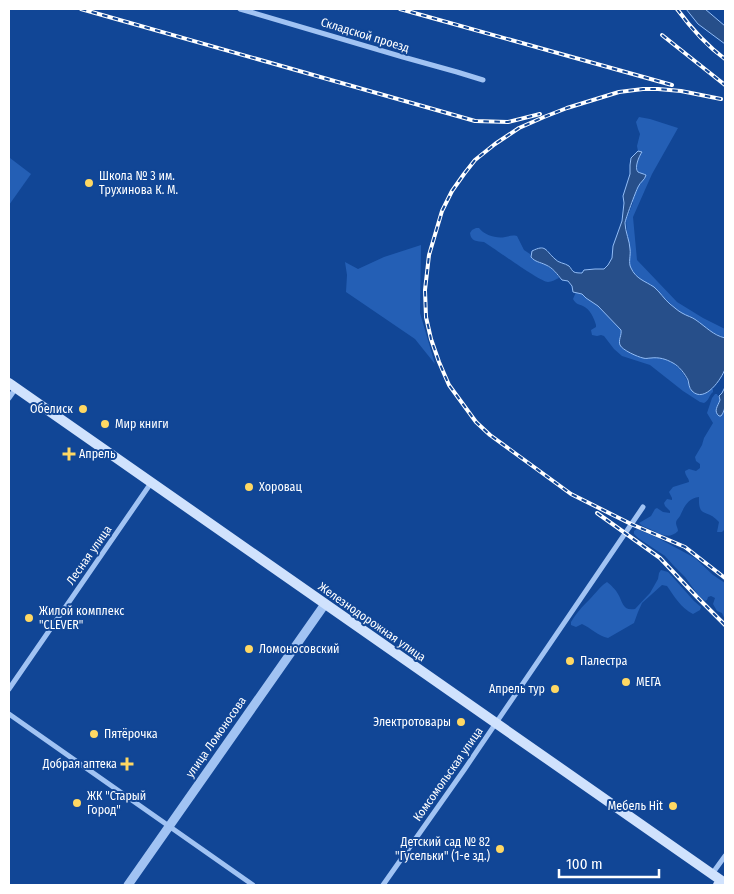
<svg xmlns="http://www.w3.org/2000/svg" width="734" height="894" font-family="'Fira Sans Condensed',sans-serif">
<rect width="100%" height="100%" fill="#114696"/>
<g fill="#245fb5">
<path d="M639,117L650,119L678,128L652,174L633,217L637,260L677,302L703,318L725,329V338L708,330L697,320L683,314L674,307L654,288L645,283L640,279L635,274L630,266V246L628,240L626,220L633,203V198L636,189L646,175L639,173C635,167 638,158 642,152L638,151L637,146L640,134L638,129L636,122Z"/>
<polygon points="10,158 31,174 9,205 9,159"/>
<path d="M476,228H479C484,235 497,239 505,237C510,236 512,235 517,236L524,250L530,254L531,257C541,263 554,267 559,278C556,279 552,282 548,282C540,282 494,248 484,242C477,241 471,242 470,233L472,230Z"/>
<polygon points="421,245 420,313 435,364 415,339 346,292 347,275 345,262 358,269 384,257"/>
<path d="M576,292L582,294L586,298L598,305L620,328L622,333L620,340L625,350C631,353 638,357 644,358C649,359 655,357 660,358C676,361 685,373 690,388L708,392L713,388V392C709,395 709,401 704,403L700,402L683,391L650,365L622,356L614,349L604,336L601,335L597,336L592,335L591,330L596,327V325C594,318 590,309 583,306C578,304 576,304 573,299Z"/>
<path d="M715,394H717L720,400L716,410L724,413L725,406V529L722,532H717L719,522C707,508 698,519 699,497C688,498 684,507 680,516C678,519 676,520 676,523C676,526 678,528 678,531C669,540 660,534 650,529C645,527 642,526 639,523L651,516L655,509L657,508L663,512L670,513V511L665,506L664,503L667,499L672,500V498L669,492L673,487L689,482C689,478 685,476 685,471L689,469L696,471L700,468V464L696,461L695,457L702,445L704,438L713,423L707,413L712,398Z"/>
<polygon points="637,529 656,537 695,558 713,575 725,583 725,620 722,613 717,611 713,604 715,598 711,596 708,597 707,600 705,601 698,595 685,577 673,565 665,556 638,538 634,534 634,531"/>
<path d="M661,570L668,572L670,574L694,601L701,607L700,610L693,614C681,608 674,596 667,586L662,585L642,603L638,612L634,623L608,638C598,636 591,628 582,624L576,627L571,625V622C575,615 580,609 586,603C594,596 598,588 607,582C611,585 616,590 618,594C623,602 622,611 635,609L650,593L658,579L659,573Z"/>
</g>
<g fill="#274f8a" stroke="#92bdf7">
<polygon points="686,9 705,9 725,26 725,44 698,24"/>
<path d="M638,151L642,152C639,156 634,168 638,172C640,173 644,174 646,175C645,180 640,182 638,187C636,191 625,220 625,223C625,231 630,242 630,249C631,255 628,263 631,268C636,279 645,281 654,287C660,292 664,299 670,304C674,307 678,311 682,313C687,316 692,317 696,320C706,327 713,335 725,338V369C722,378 705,404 692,391C689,388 689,384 688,380C685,374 679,366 673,363C666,359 659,357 651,358C648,358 646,359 643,358C638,357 622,350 620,345C618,340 622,335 621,330L598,306L586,298L582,294L573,292L572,286L568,281L562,280C557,274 553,268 546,265C540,262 535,262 531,257L532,251C546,244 545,250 555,259C558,263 565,263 569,266C571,268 572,271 574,272C576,273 580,273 582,273L584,270L595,269H604L608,265L612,258L613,246L622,221L624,203L623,196L630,174V165L631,158Z"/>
<path d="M725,387C725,397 727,409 721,416H719C713,411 718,406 720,400L719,396L722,393Z"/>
</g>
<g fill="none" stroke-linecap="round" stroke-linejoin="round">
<g stroke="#a1c3f3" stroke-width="5">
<polyline points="240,9 403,57 457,72 483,80"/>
<polyline points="9,398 16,388"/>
<polyline points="9,689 151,483"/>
<polyline points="9,714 253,885"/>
<polyline points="712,874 725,856"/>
<polyline points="383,885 464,770 643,507"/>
</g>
<polyline stroke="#a1c3f3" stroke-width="9" points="128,885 325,604"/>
<polyline stroke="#d0e2fd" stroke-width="10" points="9,383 722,881 718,885"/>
<g stroke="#fff" stroke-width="4">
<g id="rail">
<polyline points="81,9 475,121 508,122 540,114"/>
<polyline points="400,9 672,85"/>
<path d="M677,9C691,28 706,45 725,59"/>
<polyline points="662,35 725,85"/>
<polyline points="721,99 681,91 658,89 643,89 619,92 567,108 544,117 519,128 495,144 475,160 464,174 452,191 442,211 429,255 425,290 426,317 431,339 439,362 449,385 476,422 490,435 571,494 631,524 685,547 725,578"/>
<polyline points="597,513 660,558 697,597 725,625"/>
</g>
</g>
<use href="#rail" stroke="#114696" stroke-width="2" stroke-dasharray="5.5" stroke-linecap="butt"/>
</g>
<g fill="#ffd863" stroke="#114696" stroke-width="2">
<circle cx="89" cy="183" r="5"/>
<circle cx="83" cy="409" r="5"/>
<circle cx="105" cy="424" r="5"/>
<path d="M66.5 446.5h5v5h5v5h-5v5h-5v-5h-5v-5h5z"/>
<circle cx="249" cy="487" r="5"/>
<circle cx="29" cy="618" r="5"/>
<circle cx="249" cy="649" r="5"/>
<circle cx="570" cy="661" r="5"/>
<circle cx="626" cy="682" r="5"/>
<circle cx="555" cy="689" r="5"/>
<circle cx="461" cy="722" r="5"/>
<circle cx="94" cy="734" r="5"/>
<path d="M124.5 756.5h5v5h5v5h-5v5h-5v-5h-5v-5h5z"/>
<circle cx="77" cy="803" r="5"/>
<circle cx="673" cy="806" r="5"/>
<circle cx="500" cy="849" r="5"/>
</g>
<g text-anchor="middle" stroke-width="4" stroke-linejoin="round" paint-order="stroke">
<g font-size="12" fill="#fff" stroke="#114696">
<text transform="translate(365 35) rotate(17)" y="4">Складской проезд</text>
<text transform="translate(89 555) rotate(-55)" y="4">Лесная улица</text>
<text transform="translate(372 622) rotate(35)" y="4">Железнодорожная улица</text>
<text transform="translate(216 737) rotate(-55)" y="4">улица Ломоносова</text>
<text transform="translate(448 774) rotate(-55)" y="4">Комсомольская улица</text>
</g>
<g font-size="12" fill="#fff" stroke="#114696" text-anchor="start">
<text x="99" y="180">Школа № 3 им.<tspan x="99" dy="14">Трухинова К. М.</tspan></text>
<text x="73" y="413" text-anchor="end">Обелиск</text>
<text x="115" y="428">Мир книги</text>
<text x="79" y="458">Апрель</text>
<text x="259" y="491">Хоровац</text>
<text x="39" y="615">Жилой комплекс<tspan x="39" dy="14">"СLEVER"</tspan></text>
<text x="259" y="653">Ломоносовский</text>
<text x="580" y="665">Палестра</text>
<text x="636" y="686">МЕГА</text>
<text x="545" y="693" text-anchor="end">Апрель тур</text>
<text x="451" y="726" text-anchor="end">Электротовары</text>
<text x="104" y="738">Пятёрочка</text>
<text x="117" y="768" text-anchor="end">Добрая аптека</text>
<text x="87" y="800">ЖК "Старый<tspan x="87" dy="14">Город"</tspan></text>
<text x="663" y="810" text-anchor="end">Мебель Hit</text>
<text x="490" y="846" text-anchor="end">Детский сад № 82<tspan x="490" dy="14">"Гусельки" (1-е зд.)</tspan></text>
</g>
</g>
<rect width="734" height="894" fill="none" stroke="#ffffff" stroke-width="20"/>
<path d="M559 869v8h100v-8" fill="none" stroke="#ffffff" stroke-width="2.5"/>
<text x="566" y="869" font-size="15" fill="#ffffff" stroke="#114696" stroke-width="4" paint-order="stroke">100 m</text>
</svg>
